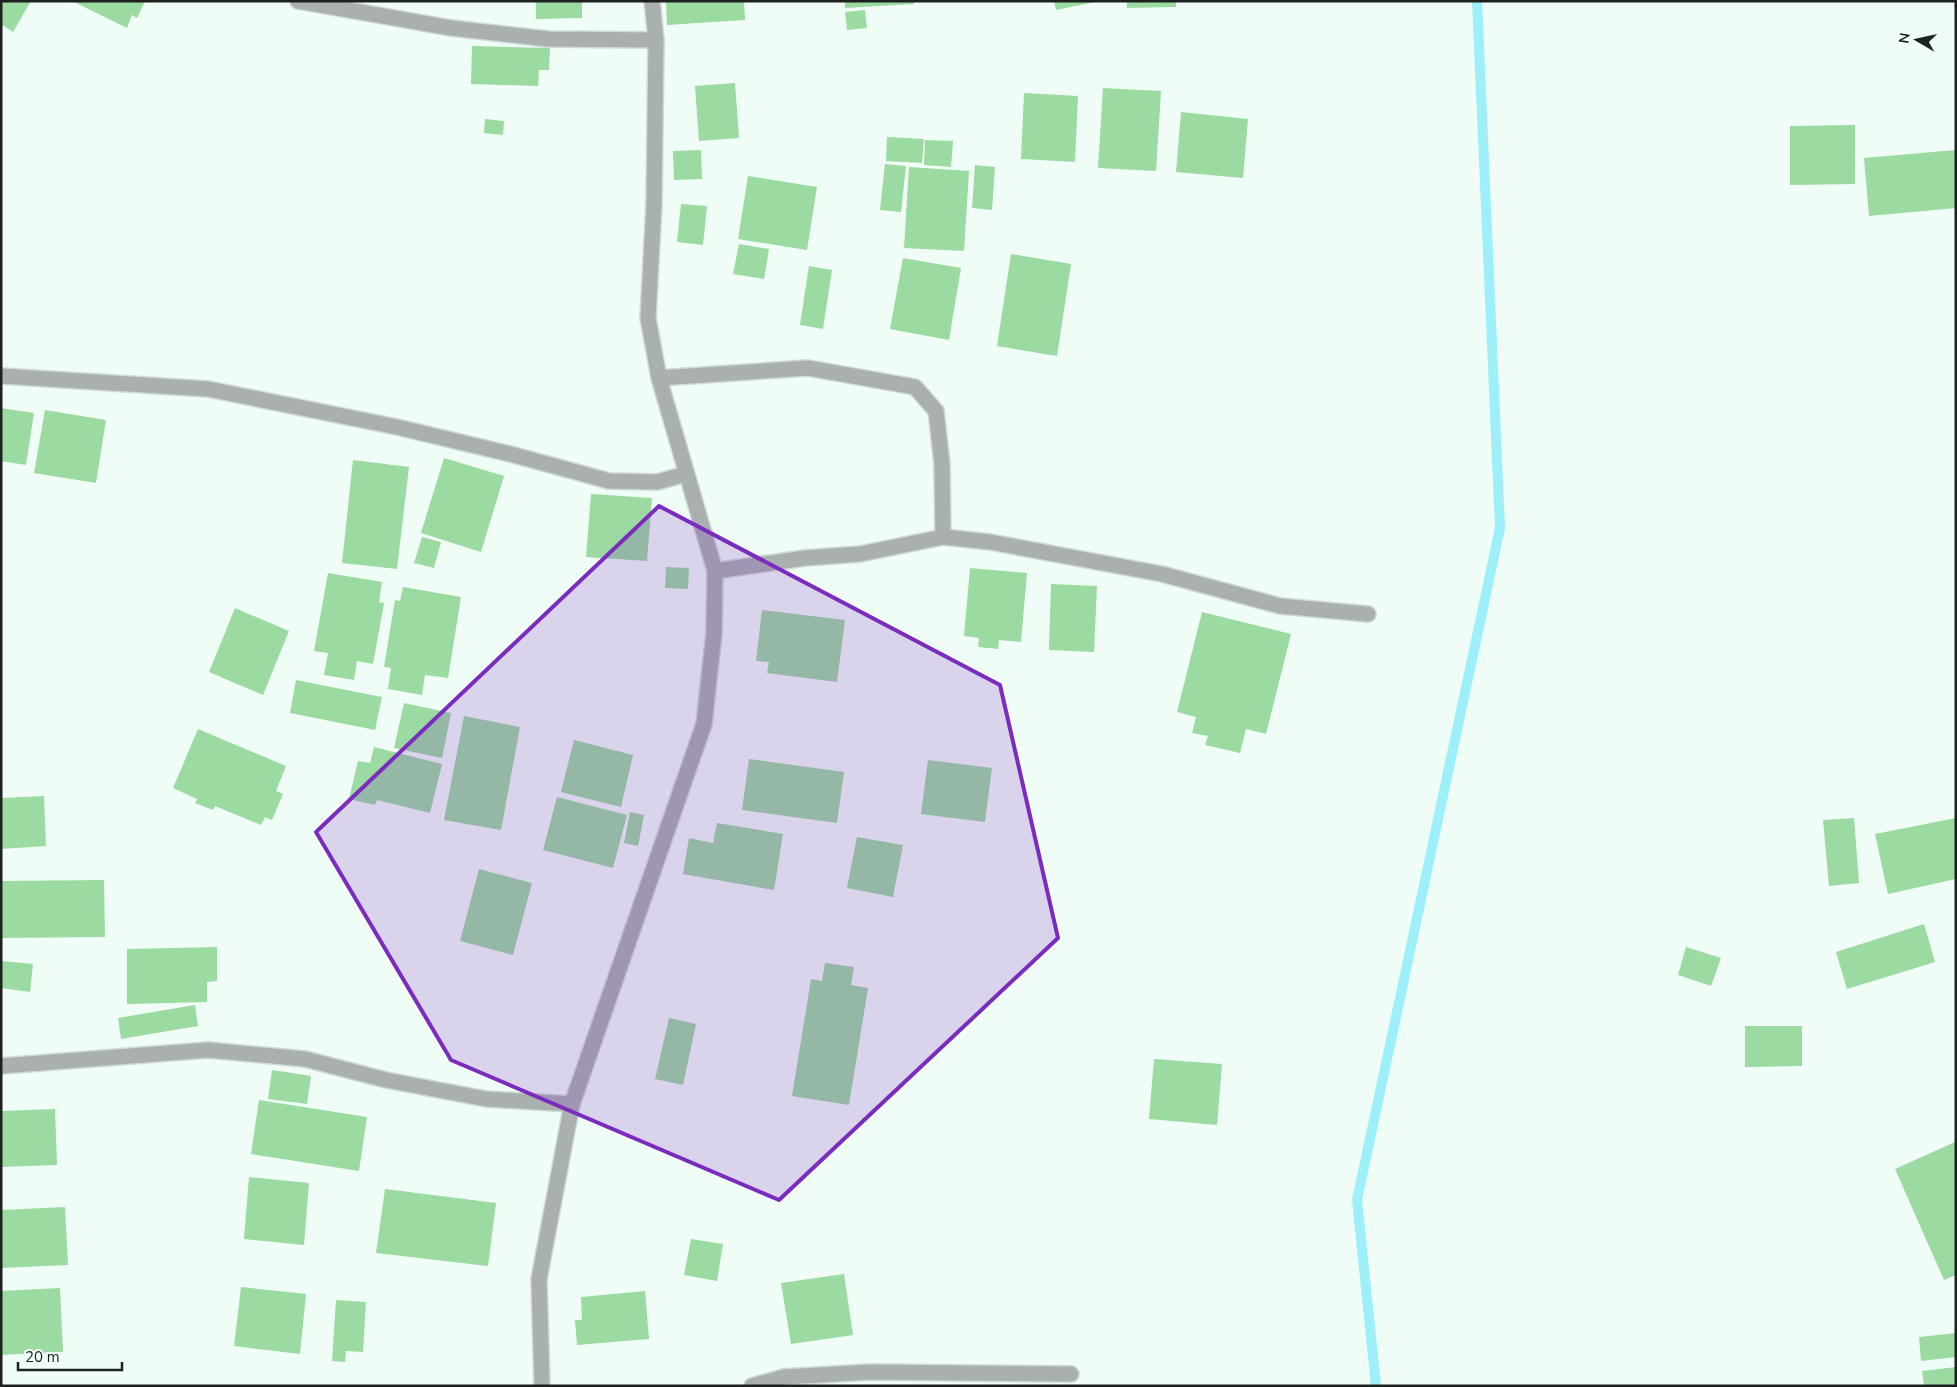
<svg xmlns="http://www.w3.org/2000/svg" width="1957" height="1387" font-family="'Nunito Sans',sans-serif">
<rect width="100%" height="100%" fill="#f0fdf7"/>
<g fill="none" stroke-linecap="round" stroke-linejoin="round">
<polyline stroke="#9df0f9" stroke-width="10" points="1376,1386 1357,1200 1500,528 1477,1"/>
</g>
<g fill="#9bdaa1">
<polygon points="1,1 31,1 13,32 1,24"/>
<polygon points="72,1 145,1 137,18 132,15 127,28"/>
<polygon points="536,1 582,1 582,18 536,19"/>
<polygon points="666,1 744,1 745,20 667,25"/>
<polygon points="845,1 914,1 914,4 845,8"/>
<polygon points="1054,1 1095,1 1095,2 1056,10"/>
<polygon points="1127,1 1176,1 1176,7 1127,8"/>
<polygon points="865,10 867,28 847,30 845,12"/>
<polygon points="472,46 550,48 549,70 539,70 538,86 471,84"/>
<polygon points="735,83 739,138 699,141 695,86"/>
<polygon points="1103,88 1161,91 1156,171 1098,168"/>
<polygon points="1024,93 1078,96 1075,162 1021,159"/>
<polygon points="1181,112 1248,119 1243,178 1176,172"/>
<polygon points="485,119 504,121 503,135 484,133"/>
<polygon points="1855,125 1855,184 1790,185 1790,126"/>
<polygon points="887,137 924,139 922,163 886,161"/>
<polygon points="925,140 953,141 951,167 924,165"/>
<polygon points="701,150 702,179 674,180 673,151"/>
<polygon points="1956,150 1956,208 1869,216 1864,158"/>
<polygon points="885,164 906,166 901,212 880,210"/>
<polygon points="975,165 995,167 992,210 972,208"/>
<polygon points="909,167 969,171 964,251 904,248"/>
<polygon points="748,176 817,187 807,250 738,239"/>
<polygon points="681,204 707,206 703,245 677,242"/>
<polygon points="739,244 769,249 764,279 733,274"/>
<polygon points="1011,254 1071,264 1057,356 997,346"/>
<polygon points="903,258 961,268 949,340 890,329"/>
<polygon points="809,266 832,270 823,329 800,325"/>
<polygon points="1,408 34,413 26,465 1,461"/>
<polygon points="45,410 106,420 96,483 34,473"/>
<polygon points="444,458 504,476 481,552 421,533"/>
<polygon points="353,460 409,467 397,569 342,563"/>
<polygon points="591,494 652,498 647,561 586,557"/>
<polygon points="422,537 441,542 434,568 414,563"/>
<polygon points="666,567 689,568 688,589 665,588"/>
<polygon points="970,568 1027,573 1021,642 999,640 998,649 978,647 979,638 964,636"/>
<polygon points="328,573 382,582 379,602 384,603 373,664 357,661 354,680 324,675 328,653 314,651"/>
<polygon points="1051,584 1097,586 1094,652 1049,650"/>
<polygon points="403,587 461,597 448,678 425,675 422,695 388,689 391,668 384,667 395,600 400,601"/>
<polygon points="235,608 289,631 263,695 209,672"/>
<polygon points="762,610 845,620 837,682 767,673 769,662 756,661"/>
<polygon points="1202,612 1291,634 1266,734 1246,729 1240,753 1205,745 1208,736 1192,733 1196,717 1177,712"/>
<polygon points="296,680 382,697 375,730 290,713"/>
<polygon points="404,703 451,713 442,758 394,748"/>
<polygon points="464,716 520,727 501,830 444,820"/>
<polygon points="198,729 286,766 276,791 283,794 272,820 265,817 261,825 215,806 213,810 195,803 197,799 173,788"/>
<polygon points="574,740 633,755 621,807 561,792"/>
<polygon points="374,747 442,764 430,813 377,800 375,805 349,799 358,761 370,763"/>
<polygon points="749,759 844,772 837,823 742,810"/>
<polygon points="928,760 992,768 985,822 921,814"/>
<polygon points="44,796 46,846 1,849 1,798"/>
<polygon points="557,797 627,815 613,868 543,850"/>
<polygon points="630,812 644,815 638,846 624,843"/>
<polygon points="1854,818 1859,883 1829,886 1823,820"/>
<polygon points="1956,818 1956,879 1888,894 1875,834"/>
<polygon points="717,823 783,834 774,890 683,874 689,838 713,843"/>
<polygon points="857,837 903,845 893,897 847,888"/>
<polygon points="479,869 532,883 513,955 460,941"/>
<polygon points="104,880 105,937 1,938 1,881"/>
<polygon points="1924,924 1935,962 1847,989 1836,952"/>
<polygon points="217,947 217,981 207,982 207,1002 127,1004 127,949"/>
<polygon points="1686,947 1721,958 1711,986 1678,975"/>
<polygon points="1,961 33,964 30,992 1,988"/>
<polygon points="825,963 854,967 851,985 868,988 849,1105 792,1096 811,979 822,981"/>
<polygon points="195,1005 198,1026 121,1039 118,1018"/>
<polygon points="669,1018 696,1024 683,1085 655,1079"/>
<polygon points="1745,1026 1802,1026 1802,1066 1745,1067"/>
<polygon points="1154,1059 1222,1064 1217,1125 1149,1119"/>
<polygon points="272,1070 311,1076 307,1104 268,1099"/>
<polygon points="259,1100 367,1117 359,1171 251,1154"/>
<polygon points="55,1109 57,1165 1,1167 1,1111"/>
<polygon points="1955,1142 1956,1275 1944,1280 1895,1169"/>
<polygon points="249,1177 309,1183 304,1245 244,1239"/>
<polygon points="385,1189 496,1203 488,1266 376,1253"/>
<polygon points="65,1207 68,1265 1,1268 1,1210"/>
<polygon points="691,1239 723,1244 717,1281 684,1275"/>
<polygon points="844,1274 853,1335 791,1344 781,1283"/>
<polygon points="241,1287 306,1294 300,1354 234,1346"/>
<polygon points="60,1288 63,1352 1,1355 1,1291"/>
<polygon points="645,1291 649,1339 577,1345 575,1320 582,1320 581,1297"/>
<polygon points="336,1300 366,1302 363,1352 346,1351 345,1362 332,1361"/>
<polygon points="1956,1333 1956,1357 1921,1361 1919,1337"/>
<polygon points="1956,1367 1956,1386 1924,1386 1922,1371"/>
</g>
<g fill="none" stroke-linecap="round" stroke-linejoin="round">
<g stroke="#cedad5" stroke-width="18">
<g id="minor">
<polyline points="298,1 451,28 548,39 656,40"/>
<polyline points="1,376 208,389 397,427 514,455 609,481 657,482 686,474"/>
<polyline points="659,378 808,368 915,387 936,411 942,464 943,537"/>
<polyline points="715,571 805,558 860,554 943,537 990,542 1162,574 1280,606 1368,614"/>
<polyline points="1,1066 208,1050 305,1059 386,1080 486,1099 572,1104"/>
<polyline points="542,1386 539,1279 572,1104 704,724 714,633 715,571 659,378 648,318 654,204 656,40 652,1"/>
<polyline points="752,1386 784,1377 870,1372 1071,1374"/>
</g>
</g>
<use href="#minor" stroke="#a9b0af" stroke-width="15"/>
</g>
<path fill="#7b2cbf" fill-opacity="0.2" stroke="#7b2cbf" stroke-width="4" stroke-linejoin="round" d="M659,506L1000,685L1058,938L779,1200L451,1060L316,832Z"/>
<rect width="1957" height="1387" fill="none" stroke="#1d2220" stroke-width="5"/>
<g transform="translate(1917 40) rotate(279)" stroke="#f0fdf7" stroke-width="4" paint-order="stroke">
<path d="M0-4L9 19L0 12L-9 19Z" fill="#1d2220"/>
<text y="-8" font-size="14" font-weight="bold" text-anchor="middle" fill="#1d2220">N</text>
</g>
<path d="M18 1362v8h104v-8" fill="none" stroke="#1d2220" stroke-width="2.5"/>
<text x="25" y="1362" font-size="15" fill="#1d2220" stroke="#f0fdf7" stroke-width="4" paint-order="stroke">20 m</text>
</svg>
